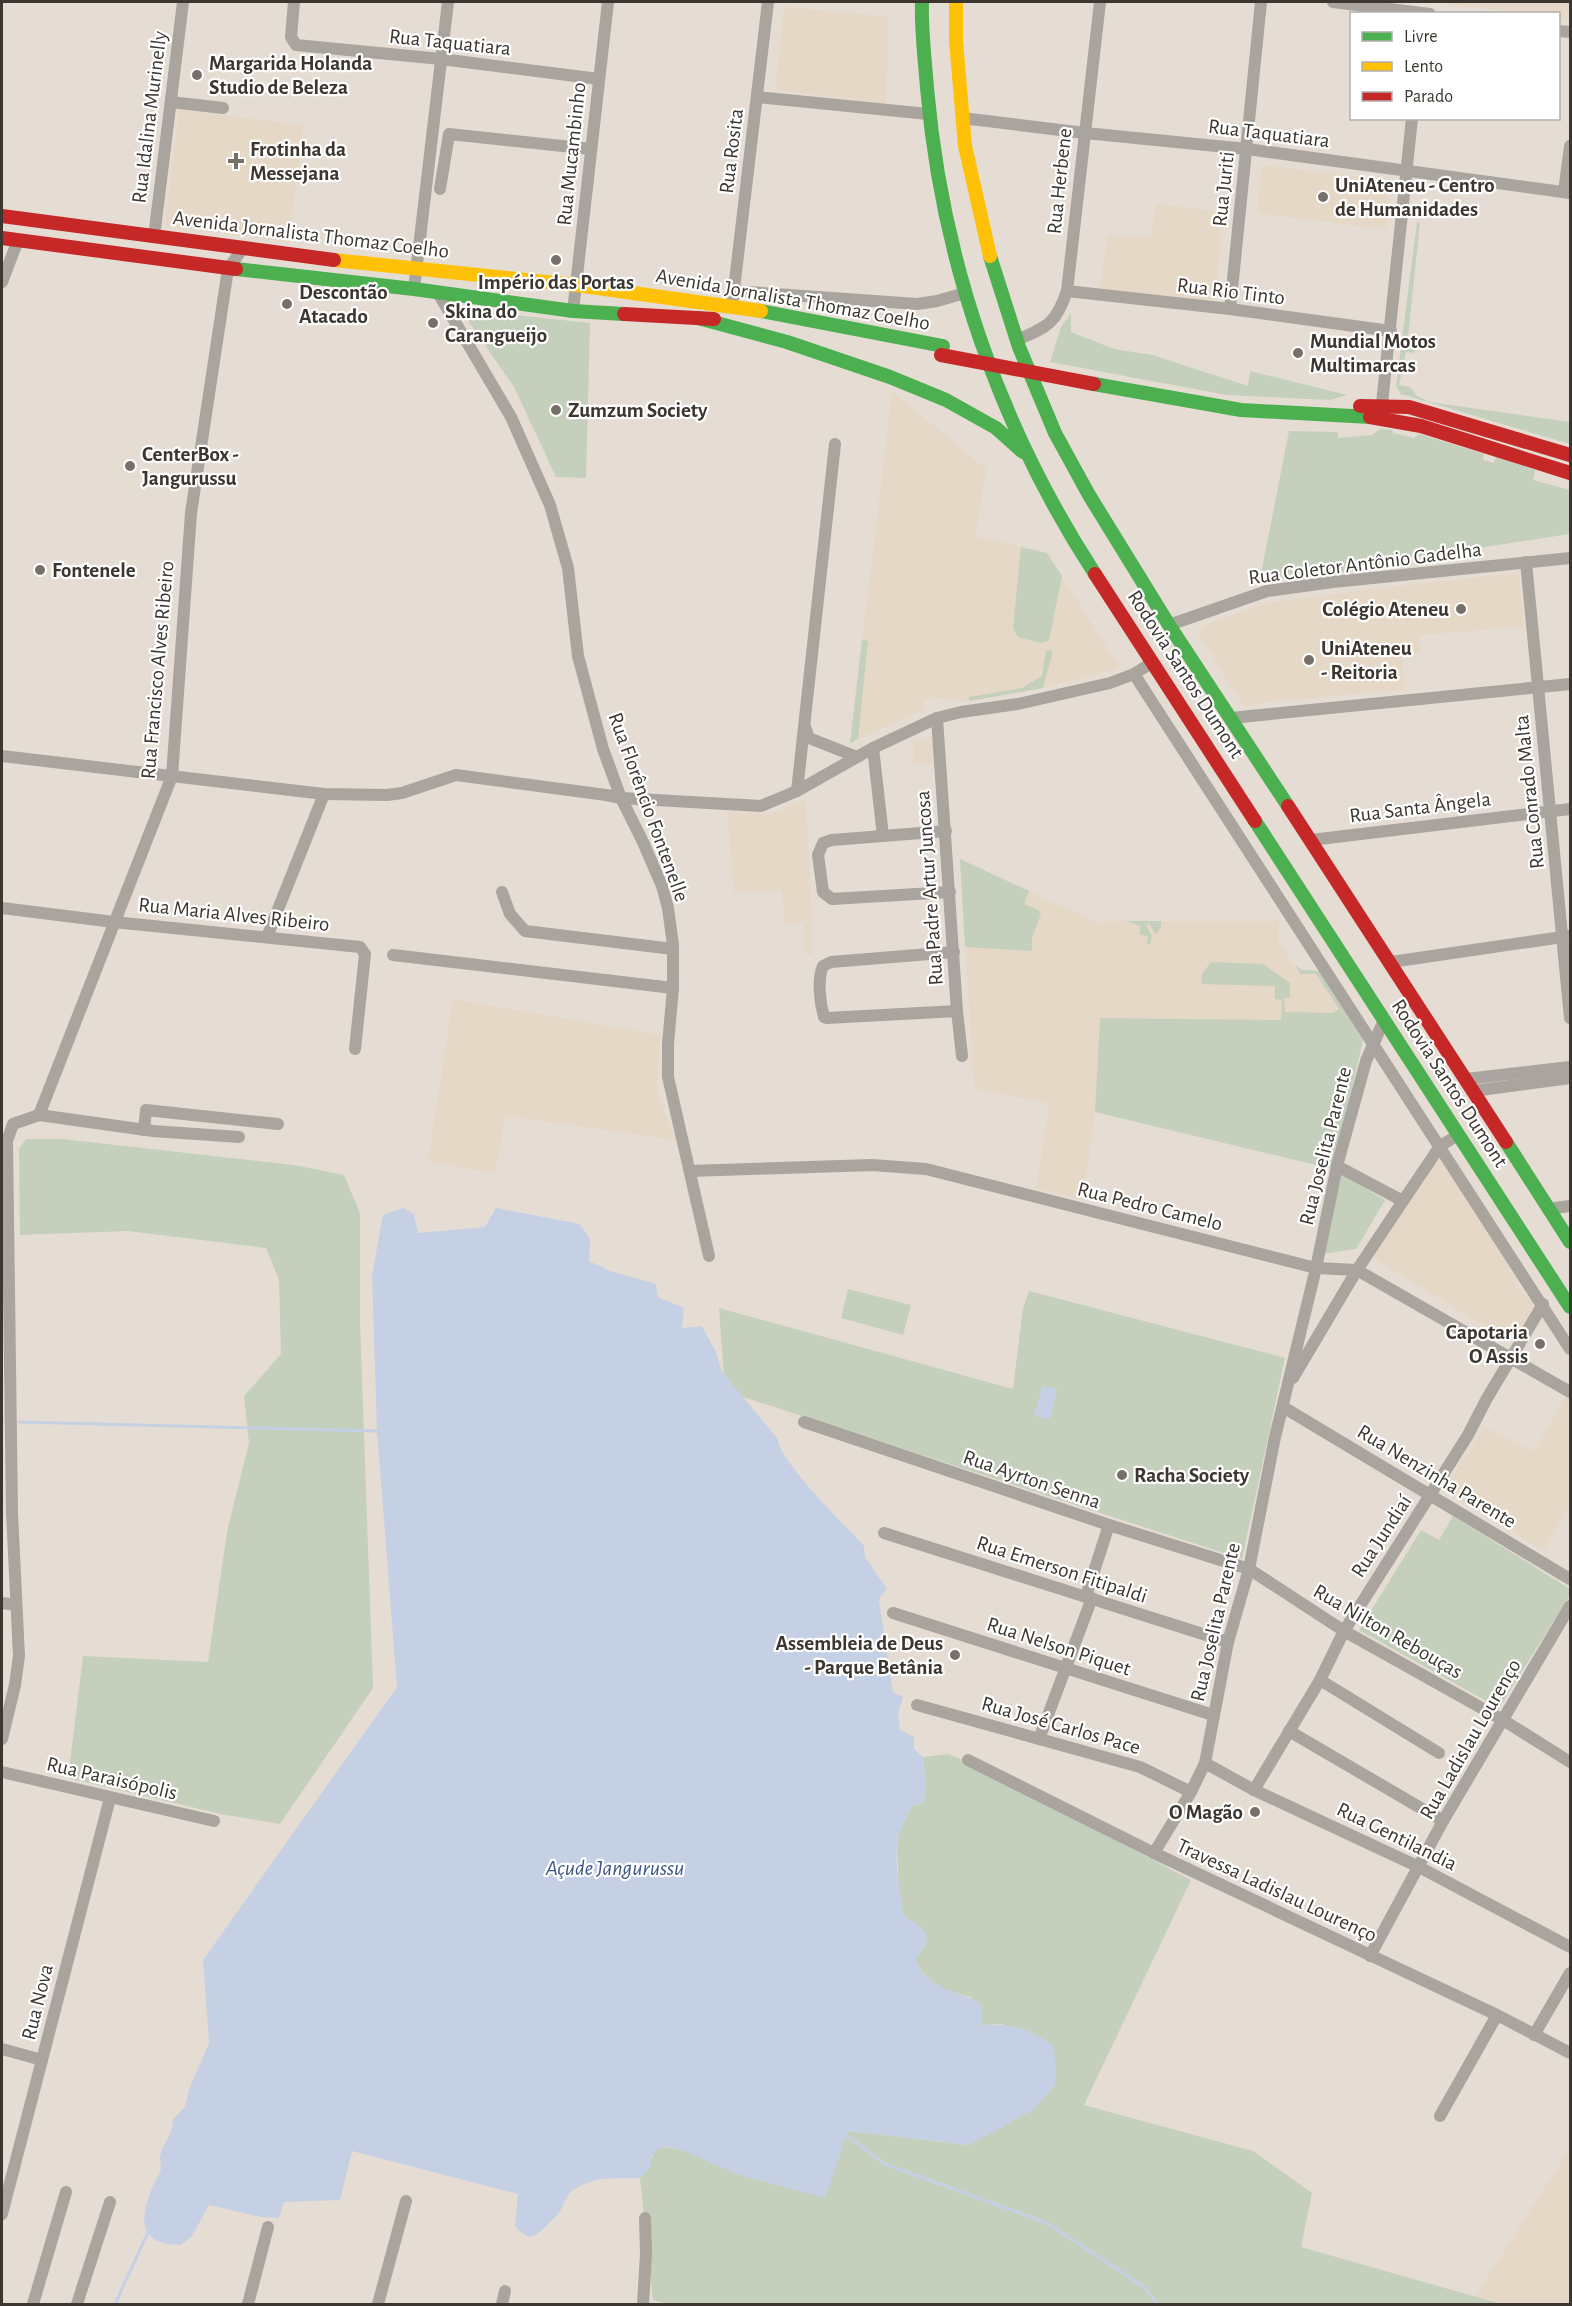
<svg xmlns="http://www.w3.org/2000/svg" width="1572" height="2306" font-family="'Alegreya Sans',sans-serif">
<rect width="100%" height="100%" fill="#e5ddd3"/>
<g fill="#e6d8c6">
<polygon points="1434,2 1570,2 1570,20 1559,18 1558,14 1522,13"/>
<polygon points="784,7 889,17 886,104 775,90"/>
<polygon points="179,110 304,125 289,242 167,227 165,224"/>
<polygon points="1262,165 1387,180 1387,230 1257,213"/>
<polygon points="1156,204 1223,212 1215,299 1210,303 1187,297 1183,299 1100,288 1108,234 1151,238"/>
<polygon points="892,392 987,469 975,536 1047,553 1120,668 1043,688 965,702 930,697 930,700 924,700 923,710 850,743"/>
<polygon points="1519,573 1524,627 1419,635 1421,653 1402,655 1405,690 1265,702 1254,705 1243,706 1197,631 1214,621 1266,603 1397,586"/>
<polygon points="933,736 935,764 913,765 913,741"/>
<polygon points="806,800 811,896 812,955 804,954 803,923 785,923 782,890 734,893 727,812 770,814"/>
<polygon points="960,859 1102,925 1101,921 1279,921 1279,943 1300,974 1316,974 1345,1018 1339,1021 1100,1018 1095,1112 1083,1200 1036,1189 1049,1104 974,1088"/>
<polygon points="453,999 660,1035 657,1092 676,1140 506,1116 495,1174 428,1161"/>
<polygon points="1441,1158 1511,1266 1509,1271 1520,1278 1515,1287 1536,1303 1512,1343 1373,1258 1429,1168"/>
<polygon points="1567,1395 1570,1397 1570,1505 1543,1551 1444,1490 1484,1427 1534,1451"/>
<polygon points="1570,2148 1570,2304 1501,2304 1475,2297"/>
</g>
<g fill="#c4cfbc">
<polygon points="1417,222 1420,223 1407,346 1414,348 1415,353 1406,352 1399,385 1410,387 1417,396 1429,402 1570,422 1570,444 1401,394 1396,386"/>
<polygon points="460,309 590,323 586,478 556,477 514,387"/>
<polygon points="1071,313 1071,332 1114,349 1152,355 1248,386 1250,371 1347,395 1330,400 1227,395 1050,362 1061,327"/>
<polygon points="1380,429 1392,430 1393,433 1414,438 1419,434 1484,454 1483,460 1494,463 1496,457 1535,470 1533,480 1570,490 1570,534 1412,558 1395,566 1301,577 1297,573 1288,574 1286,578 1261,582 1260,579 1289,431 1338,432 1338,438 1372,435"/>
<polygon points="1021,547 1047,553 1062,576 1049,641 1041,643 1018,637 1013,628"/>
<polygon points="862,640 868,641 858,739 850,743"/>
<polygon points="1046,650 1053,651 1043,688 969,701 969,697 1022,688 1042,676"/>
<polygon points="960,859 1029,891 1024,904 1038,910 1041,914 1032,938 1032,951 965,947"/>
<polygon points="1126,921 1161,921 1161,928 1155,934 1150,924 1146,925 1152,936 1150,944 1147,944 1148,936 1140,935 1140,926"/>
<polygon points="1211,962 1263,964 1290,983 1290,998 1284,998 1285,1012 1333,1013 1339,1009 1316,974 1300,974 1295,965 1302,970 1319,971 1363,1040 1333,1169 1095,1112 1100,1018 1281,1020 1282,1000 1275,999 1275,986 1201,984 1202,974"/>
<polygon points="26,1139 62,1139 294,1165 344,1175 360,1213 360,1323 373,1688 280,1824 221,1814 68,1778 83,1656 208,1662 227,1532 249,1443 244,1396 281,1354 279,1280 266,1248 128,1231 20,1235 19,1149"/>
<polygon points="1342,1174 1385,1200 1356,1249 1322,1254 1340,1175"/>
<polygon points="848,1289 911,1305 903,1335 841,1318"/>
<polygon points="1029,1291 1285,1358 1242,1559 725,1391 719,1308 1013,1389 1023,1308"/>
<polygon points="1453,1516 1570,1589 1570,1595 1499,1708 1359,1630 1421,1530 1439,1540"/>
<path d="M948,1754L961,1759L1191,1880L1084,2105L1253,2151L1312,2193L1301,2247L1501,2304H669L653,2300L640,2178C659,2160 643,2140 682,2150L848,2131L969,2145L1004,2024L982,2025L971,1997C948,1992 924,1984 915,1959L926,1944L904,1917L899,1888L897,1849L899,1832L912,1806L923,1802C928,1787 924,1772 923,1757Z"/>
</g>
<g fill="#c5d0e5">
<path d="M403,1208L414,1214L418,1233L485,1227L496,1208L580,1224L590,1239L589,1261L610,1271L656,1284L658,1297L684,1308L682,1328L702,1326L716,1352L722,1372L778,1439C779,1462 846,1526 864,1546L865,1557L887,1589L880,1597L879,1601L893,1692L903,1697L898,1713L900,1730L914,1737V1749L923,1757C924,1772 928,1787 923,1802L912,1806C908,1814 903,1823 900,1831C892,1852 900,1895 904,1916L922,1928L927,1936L926,1944L915,1959C927,1993 958,1988 982,2005V2025C1009,2024 1032,2028 1053,2046L1056,2064L1055,2085L1033,2110L969,2145L848,2131L825,2198L736,2174L682,2150L665,2146L657,2150L651,2156V2166L640,2178C616,2179 599,2175 576,2188C565,2194 565,2205 558,2214C555,2218 551,2220 548,2224C535,2237 529,2243 515,2226L518,2194L352,2151L340,2200L284,2202L279,2218L261,2217L209,2205L192,2236L181,2245C143,2244 138,2226 150,2193C152,2185 158,2179 160,2172C162,2167 160,2162 160,2158C162,2142 173,2137 173,2119L185,2107L190,2087L209,2043L203,1960L397,1687L377,1431L372,1276L383,1215Z"/>
<polygon points="1042,1386 1057,1389 1050,1419 1034,1416"/>
</g>
<g fill="none" stroke-linecap="round" stroke-linejoin="round">
<g stroke="#c5d0e5" stroke-width="3">
<polyline points="2,1422 3,1422"/>
<polyline points="20,1422 377,1431 380,1435"/>
<polyline points="845,2134 885,2164 1047,2223 1144,2287 1158,2304"/>
<polyline points="115,2304 148,2232"/>
</g>
<g stroke="#aaa49f" stroke-width="12">
<polyline points="294,2 291,37 296,45 441,59 599,79"/>
<polyline points="1333,2 1430,14"/>
<polyline points="1558,31 1570,32"/>
<polyline points="757,97 928,114"/>
<polyline points="171,102 223,108"/>
<polyline points="962,118 1085,133 1247,149 1570,193"/>
<polyline points="440,189 449,134 591,149"/>
<polyline points="1564,192 1570,146"/>
<polyline points="154,237 183,2"/>
<polyline points="2,282 18,240"/>
<polyline points="414,289 448,2"/>
<polyline points="734,291 917,304 937,301 965,293"/>
<polyline points="1067,291 1230,309 1391,331"/>
<polyline points="438,293 511,417 550,505 568,568 578,656 603,749 621,798 643,842 662,886 668,908 673,945 673,988 668,1044 668,1077 709,1256"/>
<polyline points="732,306 768,2"/>
<polyline points="1230,309 1261,2"/>
<polyline points="573,311 608,2"/>
<path d="M1017,340C1047,327 1056,324 1067,291L1100,2"/>
<polyline points="1381,413 1412,118"/>
<polyline points="1526,562 1570,1018"/>
<polyline points="1169,625 1267,591 1333,582 1570,558"/>
<polyline points="1134,674 1570,1349"/>
<polyline points="937,718 957,1011 962,1056"/>
<polyline points="1231,718 1570,684"/>
<polyline points="805,727 809,738 857,757"/>
<polyline points="873,748 883,836"/>
<polyline points="2,756 324,794 387,795 402,793 456,775 606,795 621,798 761,806 797,791 873,748 937,718 961,712 1018,704 1110,683 1134,674 1153,662"/>
<polyline points="797,791 835,444"/>
<polyline points="946,831 832,840 823,843 818,855 823,892 832,899 950,892"/>
<polyline points="1311,840 1570,809"/>
<polyline points="502,892 510,914 525,931 673,949"/>
<polyline points="2,908 114,922 360,947 365,954 355,1049"/>
<polyline points="267,937 324,794"/>
<path d="M954,952L831,962L823,966C817,980 820,1003 824,1017L827,1018L957,1011"/>
<polyline points="393,955 673,988"/>
<polyline points="1391,962 1569,936"/>
<polyline points="1466,1079 1570,1067"/>
<polyline points="1473,1091 1570,1078"/>
<polyline points="39,1115 172,776 191,513 228,269 243,248"/>
<polyline points="39,1115 153,1131 239,1137"/>
<polyline points="144,1130 146,1110 278,1124"/>
<polyline points="1337,1166 1403,1201"/>
<polyline points="690,1171 872,1165 926,1169 1316,1268 1357,1270 1570,1392"/>
<polyline points="1548,1209 1570,1206"/>
<polyline points="1293,1378 1357,1270 1403,1201 1440,1146 1458,1135"/>
<polyline points="1283,1407 1570,1579"/>
<polyline points="804,1422 1109,1525 1249,1569 1344,1631 1503,1720 1570,1762"/>
<polyline points="884,1533 1228,1642"/>
<polyline points="1086,1596 1109,1525"/>
<polyline points="2,1603 16,1605"/>
<polyline points="893,1613 1213,1715"/>
<polyline points="1320,1680 1439,1753"/>
<polyline points="917,1705 1140,1767 1191,1792"/>
<polyline points="1289,1731 1443,1821"/>
<polyline points="2,1739 15,1685 19,1656 12,1513 7,1141 13,1124 39,1115"/>
<polyline points="1039,1739 1092,1598"/>
<polyline points="968,1760 1154,1853 1497,2015 1570,2053"/>
<polyline points="1205,1763 1254,1790 1419,1867 1570,1947"/>
<polyline points="2,1772 214,1821"/>
<polyline points="1254,1790 1320,1680 1344,1631 1468,1435 1486,1400 1543,1304"/>
<polyline points="1154,1853 1191,1792 1205,1763 1228,1642 1249,1569 1275,1437 1316,1268 1337,1166 1366,1061 1384,1020"/>
<polyline points="1370,1956 1443,1821 1570,1606"/>
<polyline points="1534,2035 1570,1973"/>
<polyline points="2,2049 42,2060"/>
<polyline points="1440,2116 1497,2015"/>
<polyline points="2,2214 110,1798"/>
<polyline points="33,2304 66,2192"/>
<polyline points="77,2304 110,2202"/>
<polyline points="248,2304 268,2227"/>
<polyline points="378,2304 406,2201"/>
<polyline points="502,2304 505,2291"/>
<polyline points="643,2304 646,2254 645,2218"/>
</g>
<g stroke="#4caf50" stroke-width="14">
<path d="M922,2C921,31 925,60 927,88C942,262 1000,428 1095,574"/>
<polyline points="990,256 1019,347 1055,433 1089,495 1169,625 1288,806"/>
<polyline points="236,269 414,289 573,311 624,314"/>
<polyline points="761,311 943,346"/>
<polyline points="698,318 787,342 890,377 946,400 996,428 1023,452"/>
<polyline points="1094,384 1241,410 1370,417"/>
<polyline points="1255,821 1570,1307"/>
<polyline points="1506,1142 1570,1242"/>
</g>
<g stroke="#ffc107" stroke-width="14">
<polyline points="956,2 956,41 965,146 990,256"/>
<polyline points="334,260 576,285 761,311"/>
</g>
<g stroke="#c62828" stroke-width="14">
<polyline points="2,216 334,260"/>
<polyline points="2,238 236,269"/>
<polyline points="624,314 714,319"/>
<polyline points="1360,406 1409,407 1570,455"/>
<polyline points="1370,417 1421,426 1570,473"/>
<polyline points="1095,574 1255,821"/>
<polyline points="1288,806 1506,1142"/>
</g>
<polyline stroke="#c62828" stroke-width="14" points="941,355 1094,384"/>
</g>
<g fill="#767068" stroke="#fff" stroke-width="2">
<circle cx="197" cy="75" r="6"/>
<path d="M233 152h6v6h6v6h-6v6h-6v-6h-6v-6h6z"/>
<circle cx="1323" cy="197" r="6"/>
<circle cx="556" cy="260" r="6"/>
<circle cx="287" cy="304" r="6"/>
<circle cx="433" cy="323" r="6"/>
<circle cx="1298" cy="353" r="6"/>
<circle cx="556" cy="410" r="6"/>
<circle cx="130" cy="466" r="6"/>
<circle cx="40" cy="570" r="6"/>
<circle cx="1461" cy="609" r="6"/>
<circle cx="1309" cy="660" r="6"/>
<circle cx="1540" cy="1344" r="6"/>
<circle cx="1122" cy="1475" r="6"/>
<circle cx="955" cy="1655" r="6"/>
<circle cx="1255" cy="1812" r="6"/>
</g>
<g text-anchor="middle" stroke-width="4.5" stroke-linejoin="round" paint-order="stroke">
<g font-size="21" fill="#3b362f" stroke="#fff">
<text transform="translate(450 42) rotate(6)" y="7">Rua Taquatiara</text>
<text transform="translate(149 117) rotate(-83)" y="7">Rua Idalina Murinelly</text>
<text transform="translate(1269 133) rotate(7)" y="7">Rua Taquatiara</text>
<text transform="translate(731 151) rotate(-83)" y="7">Rua Rosita</text>
<text transform="translate(571 154) rotate(-84)" y="7">Rua Mucambinho</text>
<text transform="translate(1059 181) rotate(-84)" y="7">Rua Herbene</text>
<text transform="translate(1223 189) rotate(-84)" y="7">Rua Juriti</text>
<text transform="translate(311 234) rotate(7)" y="7">Avenida Jornalista Thomaz Coelho</text>
<text transform="translate(1231 291) rotate(7)" y="7">Rua Rio Tinto</text>
<text transform="translate(793 299) rotate(10)" y="7">Avenida Jornalista Thomaz Coelho</text>
<text transform="translate(1365 563) rotate(-7)" y="7">Rua Coletor Antônio Gadelha</text>
<text transform="translate(157 670) rotate(-85)" y="7">Rua Francisco Alves Ribeiro</text>
<text transform="translate(1186 674) rotate(57)" y="7">Rodovia Santos Dumont</text>
<text transform="translate(1529 792) rotate(-96)" y="7">Rua Conrado Malta</text>
<text transform="translate(649 807) rotate(70)" y="7">Rua Florêncio Fontenelle</text>
<text transform="translate(1420 807) rotate(-7)" y="7">Rua Santa Ângela</text>
<text transform="translate(929 888) rotate(-94)" y="7">Rua Padre Artur Juncosa</text>
<text transform="translate(234 914) rotate(6)" y="7">Rua Maria Alves Ribeiro</text>
<text transform="translate(1450 1083) rotate(57)" y="7">Rodovia Santos Dumont</text>
<text transform="translate(1325 1146) rotate(-76)" y="7">Rua Joselita Parente</text>
<text transform="translate(1150 1206) rotate(14)" y="7">Rua Pedro Camelo</text>
<text transform="translate(1437 1476) rotate(31)" y="7">Rua Nenzinha Parente</text>
<text transform="translate(1032 1479) rotate(19)" y="7">Rua Ayrton Senna</text>
<text transform="translate(1381 1536) rotate(-57)" y="7">Rua Jundiaí</text>
<text transform="translate(1062 1569) rotate(18)" y="7">Rua Emerson Fitipaldi</text>
<text transform="translate(1215 1622) rotate(-77)" y="7">Rua Joselita Parente</text>
<text transform="translate(1388 1631) rotate(30)" y="7">Rua Nilton Rebouças</text>
<text transform="translate(1059 1646) rotate(18)" y="7">Rua Nelson Piquet</text>
<text transform="translate(1061 1725) rotate(16)" y="7">Rua José Carlos Pace</text>
<text transform="translate(1470 1739) rotate(-60)" y="7">Rua Ladislau Lourenço</text>
<text transform="translate(112 1778) rotate(13)" y="7">Rua Paraisópolis</text>
<text transform="translate(1397 1836) rotate(26)" y="7">Rua Gentilandia</text>
<text transform="translate(1277 1890) rotate(25)" y="7">Travessa Ladislau Lourenço</text>
<text transform="translate(37 2002) rotate(-76)" y="7">Rua Nova</text>
</g>
<g font-size="21" font-weight="bold" fill="#3b362f" stroke="#fff" text-anchor="start">
<text x="209" y="70">Margarida Holanda<tspan x="209" dy="24">Studio de Beleza</tspan></text>
<text x="250" y="156">Frotinha da<tspan x="250" dy="24">Messejana</tspan></text>
<text x="1335" y="192">UniAteneu - Centro<tspan x="1335" dy="24">de Humanidades</tspan></text>
<text x="556" y="289" text-anchor="middle">Império das Portas</text>
<text x="299" y="299">Descontão<tspan x="299" dy="24">Atacado</tspan></text>
<text x="445" y="318">Skina do<tspan x="445" dy="24">Carangueijo</tspan></text>
<text x="1310" y="348">Mundial Motos<tspan x="1310" dy="24">Multimarcas</tspan></text>
<text x="568" y="417">Zumzum Society</text>
<text x="142" y="461">CenterBox -<tspan x="142" dy="24">Jangurussu</tspan></text>
<text x="52" y="577">Fontenele</text>
<text x="1449" y="616" text-anchor="end">Colégio Ateneu</text>
<text x="1321" y="655">UniAteneu<tspan x="1321" dy="24">- Reitoria</tspan></text>
<text x="1528" y="1339" text-anchor="end">Capotaria<tspan x="1528" dy="24">O Assis</tspan></text>
<text x="1134" y="1482">Racha Society</text>
<text x="943" y="1650" text-anchor="end">Assembleia de Deus<tspan x="943" dy="24">- Parque Betânia</tspan></text>
<text x="1243" y="1819" text-anchor="end">O Magão</text>
</g>
<g font-size="22" font-style="italic" fill="#3b5584" stroke="#fff">
<text x="615" y="1875">Açude Jangurussu</text>
</g>
</g>
<rect width="1572" height="2306" fill="none" stroke="#3b362f" stroke-width="6"/>
<rect x="1350" y="12" width="210" height="108" fill="#ffffff" stroke="#b1afac" stroke-width="1.5"/>
<rect x="1362" y="32" width="30" height="9" fill="#4caf50" stroke="#b1afac" stroke-width="1.5"/>
<text x="1404" y="42" font-size="18" fill="#3b362f">Livre</text>
<rect x="1362" y="62" width="30" height="9" fill="#ffc107" stroke="#b1afac" stroke-width="1.5"/>
<text x="1404" y="72" font-size="18" fill="#3b362f">Lento</text>
<rect x="1362" y="92" width="30" height="9" fill="#c62828" stroke="#b1afac" stroke-width="1.5"/>
<text x="1404" y="102" font-size="18" fill="#3b362f">Parado</text>
</svg>
